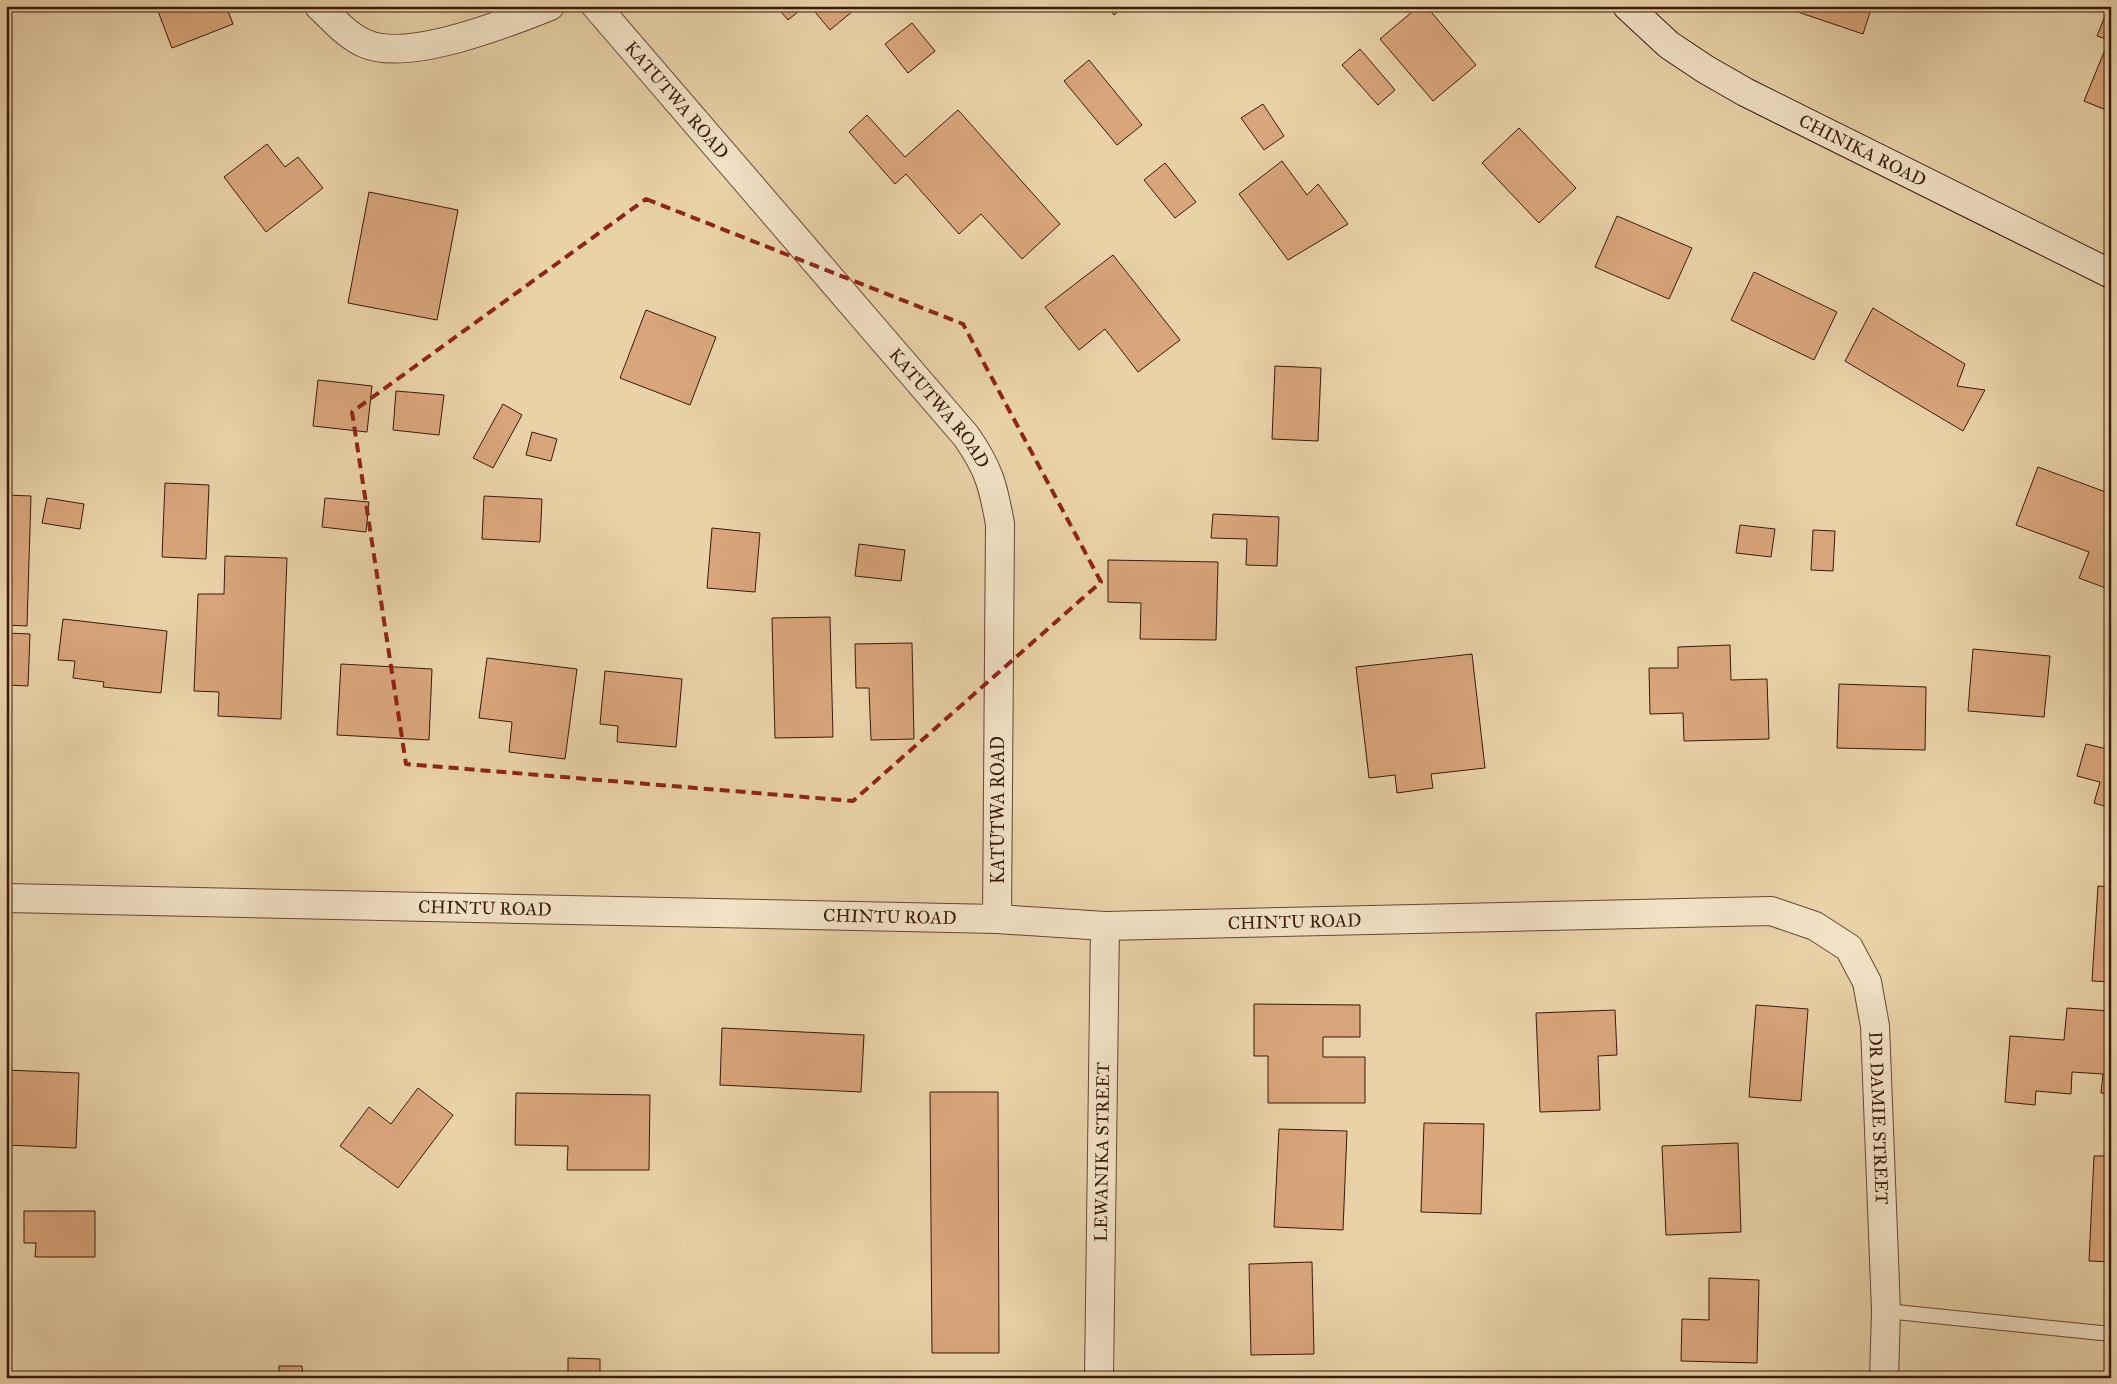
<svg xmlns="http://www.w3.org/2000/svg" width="2117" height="1384" font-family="'IM FELL Great Primer',serif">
<rect width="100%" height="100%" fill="#e9d2a8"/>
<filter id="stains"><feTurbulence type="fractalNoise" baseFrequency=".004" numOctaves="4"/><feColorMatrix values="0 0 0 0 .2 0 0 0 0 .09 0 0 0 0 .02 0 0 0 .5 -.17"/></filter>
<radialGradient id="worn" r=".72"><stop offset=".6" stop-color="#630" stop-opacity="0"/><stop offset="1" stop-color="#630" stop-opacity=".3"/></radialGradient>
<g fill="#d9a57b" stroke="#3a190b">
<polygon points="156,6 226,6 233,24 172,48"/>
<polygon points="776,6 805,6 788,20"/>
<polygon points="810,6 859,6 830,30"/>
<polygon points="1107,6 1125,6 1114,15"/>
<polygon points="1419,6 1426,6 1476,65 1433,101 1380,39"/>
<polygon points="1780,6 1872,6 1863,34"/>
<polygon points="2109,6 2111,6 2111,112 2084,101 2109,40 2097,36"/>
<polygon points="912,23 935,51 908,73 885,44"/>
<polygon points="1360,49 1395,90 1378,105 1342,65"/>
<polygon points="1089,60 1142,125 1117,145 1064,81"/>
<polygon points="1263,104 1284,136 1264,150 1241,118"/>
<polygon points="958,110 1060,224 1022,259 981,214 959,234 906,174 895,184 849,132 867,115 905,157"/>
<polygon points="1519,128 1576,188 1539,223 1482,163"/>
<polygon points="267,144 285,167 298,157 323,188 266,232 224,177"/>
<polygon points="1282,161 1307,195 1318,184 1348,224 1288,260 1239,194"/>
<polygon points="1165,163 1196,202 1175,218 1144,180"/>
<polygon points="369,192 458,210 437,320 348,303"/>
<polygon points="1617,216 1692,248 1669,299 1595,267"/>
<polygon points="1113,255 1180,340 1138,372 1105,329 1079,350 1045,307"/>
<polygon points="1754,272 1837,312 1814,360 1731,320"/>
<polygon points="1873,308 1965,364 1957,386 1985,390 1963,431 1845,361"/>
<polygon points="646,310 716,337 690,405 620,378"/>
<polygon points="1275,366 1321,368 1318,441 1272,439"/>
<polygon points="318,380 372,386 367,432 313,426"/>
<polygon points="396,391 444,395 439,435 393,430"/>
<polygon points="503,404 522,415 493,468 473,458"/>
<polygon points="532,432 557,439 551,461 526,455"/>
<polygon points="2038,467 2111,494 2111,590 2079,578 2089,552 2016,525"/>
<polygon points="165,483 209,485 206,559 162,557"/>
<polygon points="6,495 31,496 27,626 6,625"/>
<polygon points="484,496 542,499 540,542 482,539"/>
<polygon points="47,498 84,504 80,529 42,523"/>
<polygon points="325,498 369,502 366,532 322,527"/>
<polygon points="1213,514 1279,517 1277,566 1246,565 1247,539 1211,538"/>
<polygon points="1740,525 1775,529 1771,557 1736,553"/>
<polygon points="712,528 760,533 755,592 707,588"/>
<polygon points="1813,530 1835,531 1833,571 1811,570"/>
<polygon points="859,544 905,550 901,581 855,576"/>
<polygon points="225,556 287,558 281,719 218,716 219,692 194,691 198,594 224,594"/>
<polygon points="1108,560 1218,562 1216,640 1140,639 1141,603 1108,602"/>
<polygon points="830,617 833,737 775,738 772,618"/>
<polygon points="63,619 167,631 161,693 103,687 104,682 73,678 75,661 58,660"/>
<polygon points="6,633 30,634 28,686 6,685"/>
<polygon points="912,643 914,739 871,740 869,688 856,688 855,644"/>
<polygon points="1730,645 1731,680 1767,679 1769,739 1684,741 1683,713 1650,714 1649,668 1678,668 1678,647"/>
<polygon points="1973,649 2050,656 2044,717 1968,711"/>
<polygon points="1472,654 1485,768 1431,774 1433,788 1397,793 1395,775 1369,778 1356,667"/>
<polygon points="487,658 577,669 565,759 509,752 512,722 479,718"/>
<polygon points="341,664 432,669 429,740 337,735"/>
<polygon points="605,671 682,679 676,747 617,742 618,726 600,724"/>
<polygon points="1839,684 1926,687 1925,750 1837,748"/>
<polygon points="2086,744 2111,750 2111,808 2094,803 2100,782 2077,776"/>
<polygon points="2098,886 2111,887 2111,982 2092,981"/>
<polygon points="1254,1004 1360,1005 1360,1037 1323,1037 1323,1057 1365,1057 1365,1103 1268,1103 1268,1056 1254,1056"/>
<polygon points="1756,1005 1808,1009 1801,1101 1749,1097"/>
<polygon points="2067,1008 2111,1011 2111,1094 2101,1093 2103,1074 2072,1072 2071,1094 2036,1091 2035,1105 2005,1102 2010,1036 2064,1040"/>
<polygon points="1615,1010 1617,1055 1598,1056 1600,1110 1540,1112 1536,1013"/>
<polygon points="722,1028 864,1035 861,1092 720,1085"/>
<polygon points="6,1070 79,1073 76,1148 6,1145"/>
<polygon points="418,1088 453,1115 398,1188 340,1146 369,1107 391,1124"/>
<polygon points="930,1092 998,1092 999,1353 932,1353"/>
<polygon points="516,1093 650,1095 649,1170 567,1170 568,1146 515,1145"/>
<polygon points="1424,1123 1484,1124 1481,1214 1421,1212"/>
<polygon points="1279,1129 1347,1131 1343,1230 1274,1227"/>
<polygon points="1738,1143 1741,1232 1666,1235 1662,1146"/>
<polygon points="2094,1156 2111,1156 2111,1262 2089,1261"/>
<polygon points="24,1211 95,1211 95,1257 35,1257 36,1243 24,1243"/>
<polygon points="1312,1262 1314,1354 1251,1355 1249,1264"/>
<polygon points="1709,1278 1759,1280 1757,1363 1681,1361 1682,1319 1709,1320"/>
<polygon points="568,1358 600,1359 600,1378 568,1378"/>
<polygon points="279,1366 302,1366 303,1378 279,1378"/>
</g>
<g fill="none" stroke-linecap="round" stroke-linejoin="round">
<g stroke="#664732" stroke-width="16">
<polyline id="lane" points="1886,1311 2111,1334"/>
</g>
<g stroke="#664732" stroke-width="30">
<g id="street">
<path d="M319,6C334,20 347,36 366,44C409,62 508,23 550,6"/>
<path id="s1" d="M596,6L966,436C989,469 993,485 1000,524L997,919"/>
<path id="s2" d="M6,898L997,919L1105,926L1771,911L1815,926L1849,948L1867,982L1875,1026L1886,1311L1884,1378"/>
<path id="s3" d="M1099,1378L1105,926"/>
</g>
</g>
<g stroke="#3a190b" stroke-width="30">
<g id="secondary">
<path id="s4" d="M1627,6L1669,45L1705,69L1745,92L2111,274"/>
</g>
</g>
<use href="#lane" stroke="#f1e2c6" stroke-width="14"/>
<use href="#street" stroke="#f1e2c6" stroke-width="28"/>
<use href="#secondary" stroke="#f1e2c6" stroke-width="28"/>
</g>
<path fill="none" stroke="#8f2418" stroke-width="4" stroke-dasharray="10 6" stroke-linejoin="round" d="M646,199L963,324L1101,582L853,801L406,764L352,412Z"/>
<g text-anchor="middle" stroke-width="4" stroke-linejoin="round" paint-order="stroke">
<g font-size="18" fill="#3a190b" stroke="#f1e2c6">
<text dy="6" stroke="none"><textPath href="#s1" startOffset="124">KATUTWA ROAD</textPath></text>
<text dy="6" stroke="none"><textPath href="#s4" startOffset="278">CHINIKA ROAD</textPath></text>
<text dy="6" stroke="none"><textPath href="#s1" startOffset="529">KATUTWA ROAD</textPath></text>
<text transform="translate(998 810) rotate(-90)" y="6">KATUTWA ROAD</text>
<text dy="6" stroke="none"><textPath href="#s2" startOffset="479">CHINTU ROAD</textPath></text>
<text dy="6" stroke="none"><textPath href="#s2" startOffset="884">CHINTU ROAD</textPath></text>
<text dy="6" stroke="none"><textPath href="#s2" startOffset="1289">CHINTU ROAD</textPath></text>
<text dy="6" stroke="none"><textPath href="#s2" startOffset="2028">DR DAMIE STREET</textPath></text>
<text dy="6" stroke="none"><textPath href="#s3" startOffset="226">LEWANIKA STREET</textPath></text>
</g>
</g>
<rect width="2117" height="1384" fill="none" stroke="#e9d2a8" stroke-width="25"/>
<rect x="8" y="8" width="2102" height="1369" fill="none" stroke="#3a190b" stroke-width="2.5"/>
<rect x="12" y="12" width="2092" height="1359" fill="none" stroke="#3a190b"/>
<rect width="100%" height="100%" filter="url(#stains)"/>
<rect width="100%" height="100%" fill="url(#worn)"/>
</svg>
